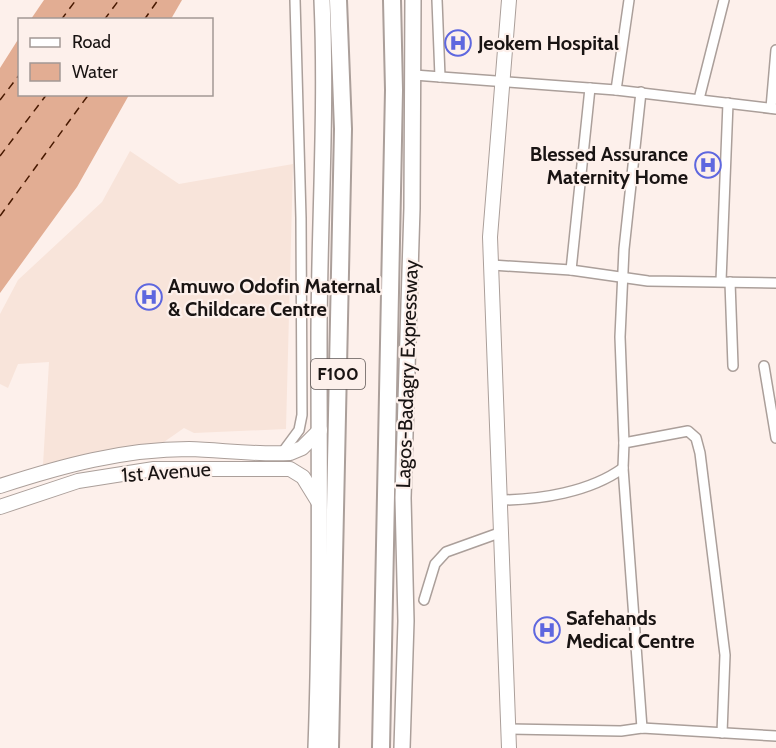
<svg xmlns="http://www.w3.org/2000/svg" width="776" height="748" font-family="Cabin,sans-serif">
<rect width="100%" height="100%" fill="#fdf0eb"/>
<polygon fill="#f8e4da" points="130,151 179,184 293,164 286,429 194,433 184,428 164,442 151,444 151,448 122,448 43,465 49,362 18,364 8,388 0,384 0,314 18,280 102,202"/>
<g fill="#e2ad93">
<polygon points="44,0 182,0 171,19 31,19"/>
<polygon points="19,38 20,94 129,95 77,187 0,293 0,68"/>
</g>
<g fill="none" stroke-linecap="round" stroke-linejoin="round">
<g stroke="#481900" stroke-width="1.5" stroke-dasharray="8 6" stroke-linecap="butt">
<polyline points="61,20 76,0"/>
<polyline points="104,20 119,0"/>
<polyline points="144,20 158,0"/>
<polyline points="0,100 20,74"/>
<polyline points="0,156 47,94"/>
<polyline points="0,216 89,94"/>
</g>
<g stroke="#ab9f9a" stroke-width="12">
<g id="street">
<polyline points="437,0 440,77"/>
<polyline points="414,75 616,90 776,109"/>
<polyline points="616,90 629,0"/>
<polyline points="699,99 724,0"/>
<polyline points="771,108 776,50"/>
<polyline points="492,265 571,270 648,281 776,283"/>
<polyline points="571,270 590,88"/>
<polyline points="721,281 728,103"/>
<polyline points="730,282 733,366"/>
<polyline points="764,366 776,438"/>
<polyline points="624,443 620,337 624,249 641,92"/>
<polyline points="282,453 299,430 302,415 301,218 295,0"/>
<path d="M499,500C540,500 590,492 623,468"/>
<polyline points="424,600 435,564 446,552 499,533"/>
<polyline points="642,728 623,468 624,443 688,431 696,438 700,453 725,655 722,733"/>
<polyline points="509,729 621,731 642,728 776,736"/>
</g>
</g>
<g stroke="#ab9f9a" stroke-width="16">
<g id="secondary">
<polyline points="509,0 490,237 509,748"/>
<path d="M0,486C62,466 123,449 189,449C222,450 256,455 290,453L302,448L320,430"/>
<polyline points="0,507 78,481 154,469 290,469 303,477 319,503"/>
</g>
</g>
<g stroke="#ab9f9a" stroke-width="18">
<g id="primary">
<path d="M316,748C321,612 319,476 319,340C319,226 327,114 322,0"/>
<polyline points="402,748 406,621 403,498 412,208 413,0"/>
</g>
</g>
<g stroke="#ab9f9a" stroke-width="20">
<g id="highway">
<polyline points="330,748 343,129 338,0"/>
<polyline points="381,748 394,90 392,0"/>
</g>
</g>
<use href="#street" stroke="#fff" stroke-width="9"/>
<use href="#secondary" stroke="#fff" stroke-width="14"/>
<use href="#primary" stroke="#fff" stroke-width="15"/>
<use href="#highway" stroke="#fff" stroke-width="16"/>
</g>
<defs>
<g id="hospital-ring" transform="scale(1.35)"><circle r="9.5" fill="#fdf0eb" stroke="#5e67df" stroke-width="1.5"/><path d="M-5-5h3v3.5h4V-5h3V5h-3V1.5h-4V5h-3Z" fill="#5e67df"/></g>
</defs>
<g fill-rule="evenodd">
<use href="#hospital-ring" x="458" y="43"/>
<use href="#hospital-ring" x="708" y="165"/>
<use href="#hospital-ring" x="149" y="297"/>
<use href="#hospital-ring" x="547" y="630"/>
</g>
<g text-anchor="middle" stroke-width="4.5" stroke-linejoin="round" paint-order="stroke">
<rect fill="#fdf0eb" stroke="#5d5654" stroke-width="1.5" x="311" y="359" width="54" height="30" rx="4.5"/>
<g font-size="18" font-weight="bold" fill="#191413">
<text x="338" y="380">F100</text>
</g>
<g font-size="20" font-weight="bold" fill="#191413" stroke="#fdf0eb" text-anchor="start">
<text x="478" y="50">Jeokem Hospital</text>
<text x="688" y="161" text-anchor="end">Blessed Assurance<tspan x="688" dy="23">Maternity Home</tspan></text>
<text x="168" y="293">Amuwo Odofin Maternal<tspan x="168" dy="23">&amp; Childcare Centre</tspan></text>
<text x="566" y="625">Safehands<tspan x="566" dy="23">Medical Centre</tspan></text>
</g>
<g font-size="20" fill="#191413" stroke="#fdf0eb">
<text transform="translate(407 374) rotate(-88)" y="7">Lagos-Badagry Expressway</text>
<text transform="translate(166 472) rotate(-4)" y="7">1st Avenue</text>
</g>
</g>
<rect x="18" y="18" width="195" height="78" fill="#fdf0eb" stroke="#a29895" stroke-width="1.5"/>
<rect x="30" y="38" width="30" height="9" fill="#ffffff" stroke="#a29895" stroke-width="1.5"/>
<text x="72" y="48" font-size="18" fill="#191413">Road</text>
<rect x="30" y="63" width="30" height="18" fill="#e2ad93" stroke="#a29895" stroke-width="1.5"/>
<text x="72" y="78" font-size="18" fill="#191413">Water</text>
</svg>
